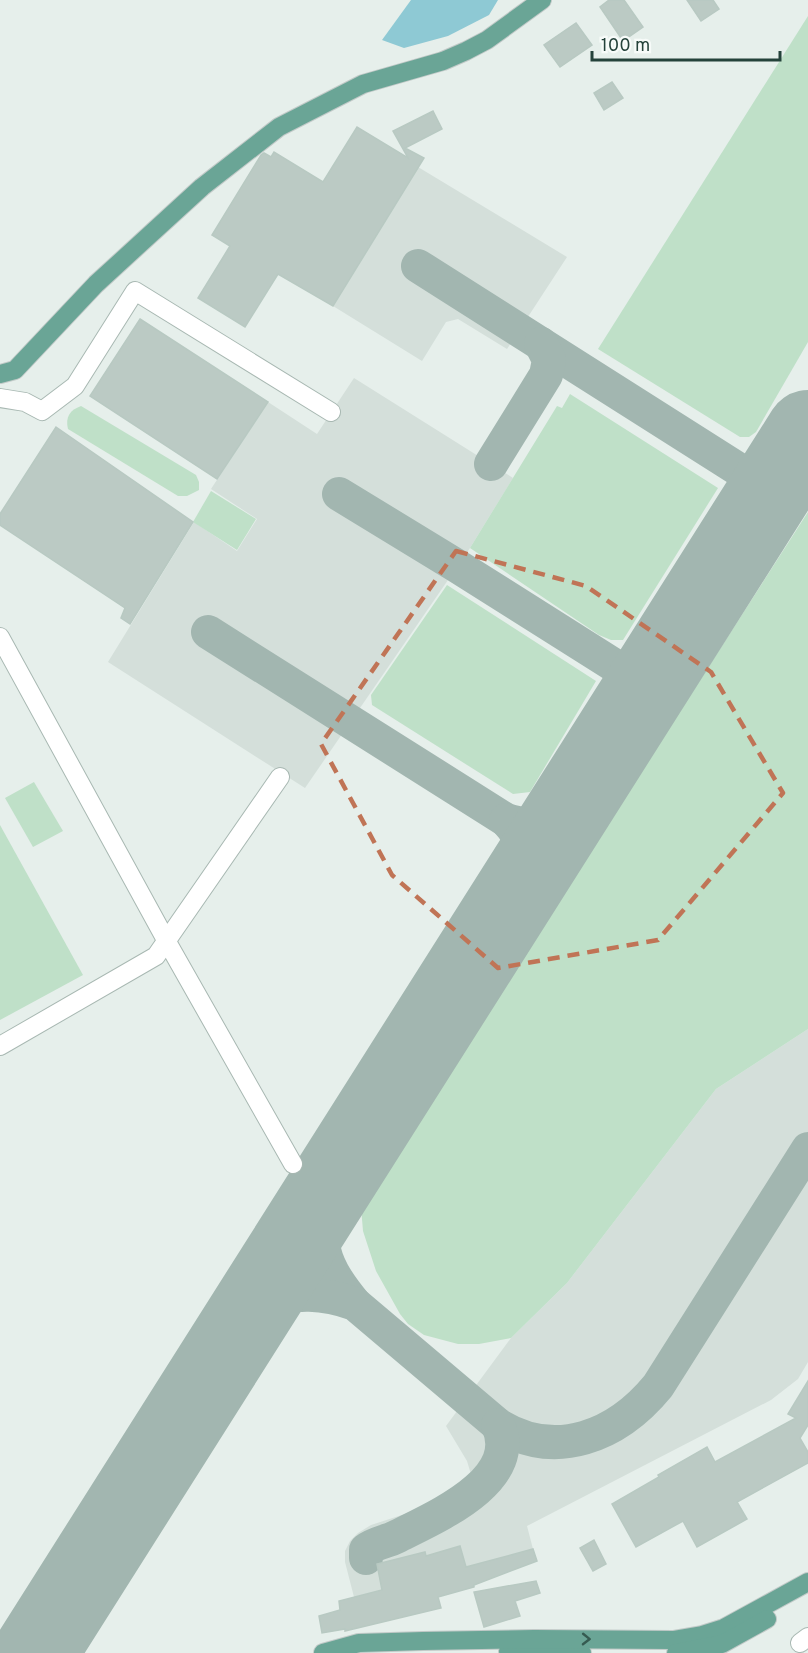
<svg xmlns="http://www.w3.org/2000/svg" width="808" height="1653" font-family="Overpass,sans-serif">
<rect width="100%" height="100%" fill="#e6efeb"/>
<g fill="#d4dfda">
<polygon points="418,167 567,257 507,349 458,319 446,322 422,361 333,306"/>
<polygon points="354,378 513,478 470,548 305,788 108,662 194,522 237,551 257,519 211,489 268,402 317,434"/>
<polygon points="808,1029 808,1362 798,1379 771,1400 527,1526 533,1549 466,1567 460,1547 426,1556 425,1552 377,1564 382,1590 354,1597 345,1562 345,1551 350,1541 358,1533 371,1525 476,1491 467,1461 446,1426 511,1338 567,1283 716,1089"/>
</g>
<g fill="#bfe0c8">
<polygon points="808,16 808,342 756,432 749,437 740,437 598,349"/>
<polygon points="570,394 718,488 623,640 611,640 599,635 470,548 557,406 562,408"/>
<path d="M81,406L196,475L199,482V490L187,496H178L68,429C65,417 70,410 81,406Z"/>
<polygon points="211,491 256,519 237,550 193,522"/>
<polygon points="808,512 808,1029 716,1089 567,1283 511,1338 479,1344 458,1344 424,1335 408,1324 400,1314 376,1271 363,1231 361,1207"/>
<polygon points="447,585 596,681 530,792 513,794 372,705 371,695"/>
<polygon points="34,782 63,831 33,847 5,798"/>
<polygon points="0,825 83,975 0,1020"/>
</g>
<polygon fill="#8ec9d4" points="411,0 498,0 489,15 448,36 404,48 382,40"/>
<g fill="none" stroke-linecap="round" stroke-linejoin="round">
<g stroke="#a2b6b0" stroke-width="34">
<polyline points="418,266 771,490"/>
<polyline points="491,464 546,375 549,360 541,344"/>
<polyline points="339,494 457,566 647,686"/>
<path d="M208,632L506,820C536,830 551,822 573,802"/>
<path d="M506,820C529,844 525,862 517,892"/>
<path d="M336,1177C315,1234 316,1257 355,1304"/>
<path d="M235,1337C245,1327 254,1314 265,1306C291,1289 327,1294 355,1304L498,1425C556,1461 617,1436 658,1386L808,1149"/>
<path d="M366,1558V1550C375,1543 386,1542 396,1537C433,1518 523,1481 498,1425"/>
</g>
<polyline stroke="#a2b6b0" stroke-width="84" points="35,1653 808,432"/>
</g>
<g fill="#bbcac4" stroke="#b8c9c2" stroke-width="1.5">
<polygon points="609,0 624,0 643,27 623,41 600,7"/>
<polygon points="687,0 713,0 719,9 701,21"/>
<polygon points="576,23 592,45 560,67 544,45"/>
<polygon points="612,82 623,98 604,110 594,93"/>
<polygon points="433,111 442,129 405,148 424,158 333,306 278,274 245,327 198,298 230,246 212,235 261,155 264,153 271,157 274,152 323,182 357,127 408,158 393,131"/>
<polygon points="140,319 268,402 217,479 90,396"/>
<polygon points="56,427 193,522 130,624 121,618 125,608 0,525 0,514"/>
<polygon points="808,1381 808,1425 800,1438 808,1452 808,1463 737,1502 747,1519 697,1547 683,1521 636,1547 612,1504 659,1477 658,1475 707,1447 715,1462 796,1418 788,1414"/>
<polygon points="594,1540 606,1564 593,1571 580,1548"/>
<polygon points="460,1546 466,1567 533,1549 537,1561 474,1585 474,1587 438,1597 441,1608 345,1631 345,1629 322,1633 319,1616 340,1610 339,1601 382,1590 377,1564 425,1552 426,1556"/>
<polygon points="536,1581 540,1593 515,1601 520,1616 484,1627 474,1592"/>
</g>
<g fill="none" stroke-linecap="round" stroke-linejoin="round">
<g stroke="#a8b8b2" stroke-width="20">
<g id="minor">
<polyline points="0,398 25,402 42,411 75,386 135,291 331,412"/>
<polyline points="0,637 166,940 293,1164"/>
<polyline points="0,1046 156,956 280,777"/>
<polyline points="800,1643 808,1637"/>
</g>
</g>
<g stroke="#c2cac8" stroke-width="20">
<g id="major">
<polyline points="0,374 15,370 96,284 202,187 279,127 363,84 443,61 466,51 487,40 542,0"/>
<polyline points="508,1651 582,1653"/>
<polyline points="323,1653 359,1643 423,1641 534,1639 673,1640 702,1635 724,1628 808,1582"/>
<polyline points="676,1653 722,1644 767,1619"/>
</g>
</g>
<use href="#minor" stroke="#fff" stroke-width="18"/>
<use href="#major" stroke="#6aa596" stroke-width="18"/>
</g>
<defs><path id="oneway-chevron" d="M-2-3.5L2.5 0L-2 3.5" fill="none" stroke-width="1.6" stroke-linecap="round" stroke-linejoin="round" transform="scale(1.5)"/></defs>
<use stroke="#365b51" href="#oneway-chevron" transform="translate(586 1639) rotate(1)"/>
<path fill="none" stroke="#c07456" stroke-width="4.5" stroke-dasharray="12 8" stroke-linejoin="round" d="M456,551L586,586L711,672L783,793L658,940L498,968L392,875L321,744Z"/>
<path d="M592 51v9h188v-9" fill="none" stroke="#24423a" stroke-width="3"/>
<text x="601" y="51" font-size="18" fill="#24423a" stroke="#f7fbf9" stroke-width="4.5" paint-order="stroke">100 m</text>
</svg>
